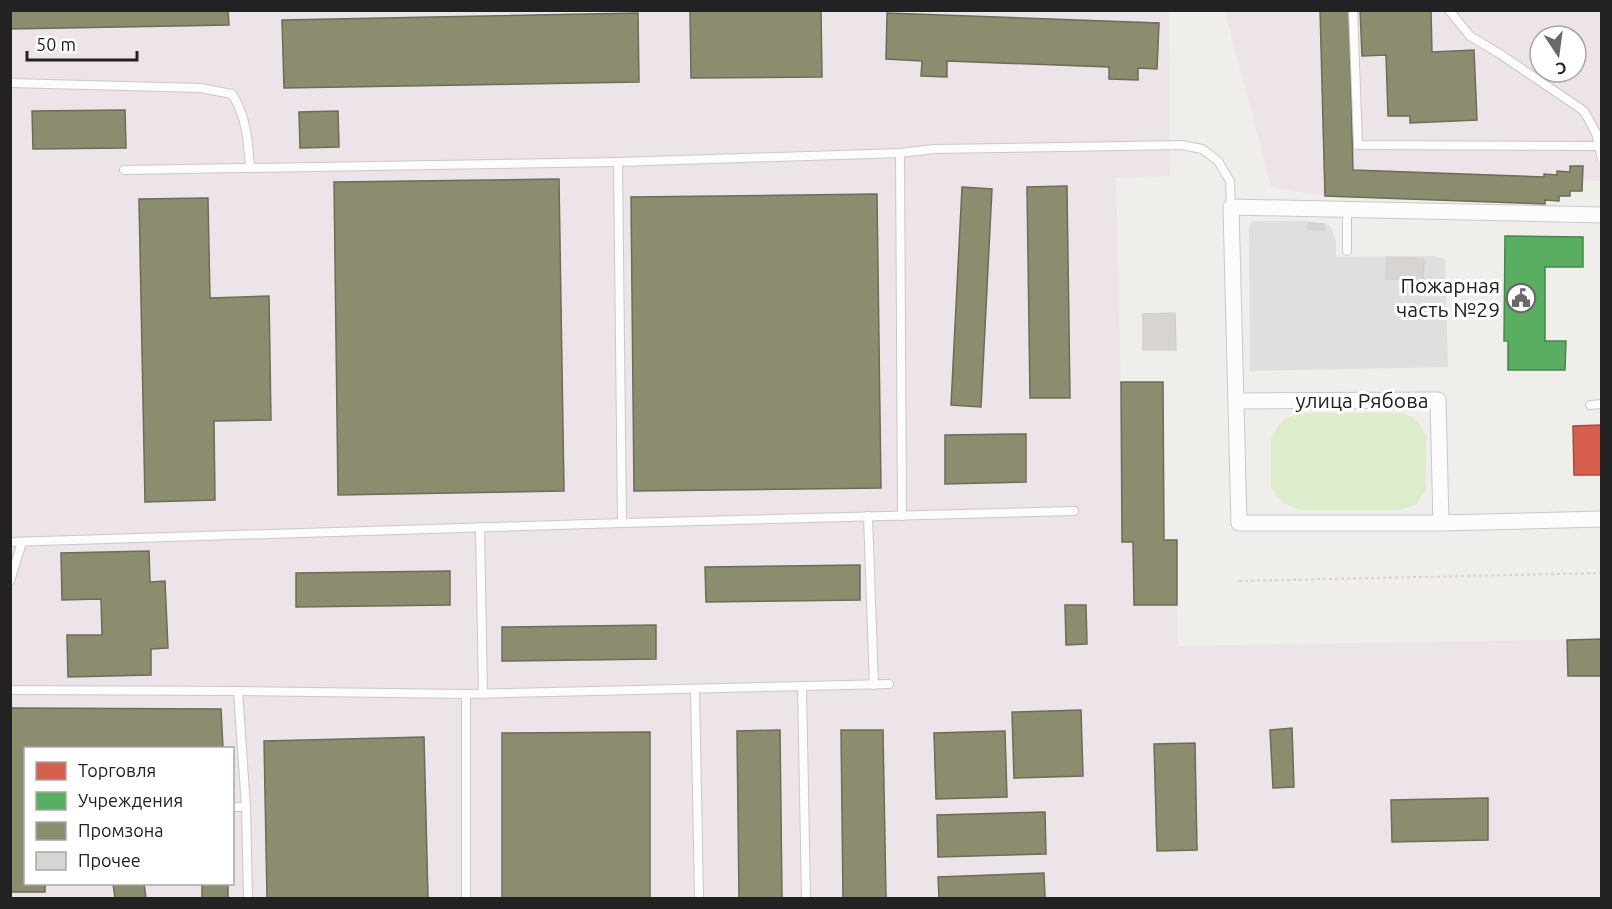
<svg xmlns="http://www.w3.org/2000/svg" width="1612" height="909" font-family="Ubuntu,sans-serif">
<rect width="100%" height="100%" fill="#f0eeeb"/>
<g fill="#ede4e9" fill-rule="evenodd">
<path d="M10,11H1169L1170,176L1116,178L1121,382H1163L1164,540L1177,605L1178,646L1601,639V898H11ZM26,748H232V884H26Z"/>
<path d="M1225,11H1601V181L1583,180L1582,191H1570V196H1559V201L1545,200V204L1325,196L1271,187ZM1540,36H1576V72H1540Z"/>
</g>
<polygon fill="#ddeccb" points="1300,413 1399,413 1412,417 1420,424 1426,436 1426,489 1417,504 1400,510 1299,510 1282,502 1271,488 1271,439 1277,427 1285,419"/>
<polygon fill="#e0dfde" points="1254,221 1308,221 1331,226 1336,242 1336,257 1432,256 1445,259 1448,367 1250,371 1249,228 1250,223"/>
<polygon fill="#d6604d" stroke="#a04d40" stroke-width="1.5" points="1602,425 1602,475 1574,475 1573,426"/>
<polygon fill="#5aae61" stroke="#49844e" stroke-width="1.5" points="1505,236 1583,237 1583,267 1545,267 1545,341 1566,341 1565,370 1508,370 1508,341 1504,341"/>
<g fill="#8c8c6e" stroke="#6c6c57" stroke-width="1.5">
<polygon points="10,10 228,10 229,25 10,29"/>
<polygon points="690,10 821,10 822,77 691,78"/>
<polygon points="1320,10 1349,10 1353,170 1544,177 1544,174 1557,175 1557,171 1570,172 1570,166 1583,166 1582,191 1570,191 1570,196 1559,196 1559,201 1545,200 1545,204 1325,196"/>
<polygon points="1360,10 1431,10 1432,52 1474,50 1477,120 1410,123 1410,116 1388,116 1386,55 1362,56"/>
<polygon points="638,13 639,82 284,88 282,20"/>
<polygon points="887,13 1159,23 1157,69 1138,68 1138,80 1109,79 1109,67 947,61 947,77 921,76 922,61 886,59"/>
<polygon points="125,110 126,148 33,149 32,111"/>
<polygon points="338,111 339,147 300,148 299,112"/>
<polygon points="559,179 564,491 338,495 334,182"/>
<polygon points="1067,186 1070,398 1030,398 1027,187"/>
<polygon points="962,187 992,189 981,407 951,405"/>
<polygon points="877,194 881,488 634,491 631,197"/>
<polygon points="208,198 210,298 269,296 271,420 214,421 215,500 145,502 139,199"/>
<polygon points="1121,382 1163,382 1164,540 1177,540 1177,605 1134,605 1133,542 1122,542"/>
<polygon points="1026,434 1026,482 945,484 945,435"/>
<polygon points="149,551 150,582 165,581 168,648 151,649 151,675 68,677 67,635 102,635 101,599 62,600 61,553"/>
<polygon points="860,565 860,600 706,602 705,567"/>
<polygon points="450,571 450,605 296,607 296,573"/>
<polygon points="1065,605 1086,605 1087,644 1066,645"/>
<polygon points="656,625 656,659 502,661 502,627"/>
<polygon points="1602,639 1602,676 1568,676 1567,640"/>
<polygon points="10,708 221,709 223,748 26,748 26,884 45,884 45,892 10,892"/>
<polygon points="1081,710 1083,776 1014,778 1012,712"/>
<polygon points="1292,728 1294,787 1273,788 1270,730"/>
<polygon points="780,730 782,898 739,898 737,731"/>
<polygon points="841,730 883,730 886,898 843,898"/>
<polygon points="1005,731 1007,797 936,799 934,733"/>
<polygon points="650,732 650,898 502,898 502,733"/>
<polygon points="424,737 428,898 267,898 264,741"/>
<polygon points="1195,743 1197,850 1157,851 1154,744"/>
<polygon points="1488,798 1488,840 1392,842 1391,800"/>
<polygon points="1045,812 1046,854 938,857 937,815"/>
<polygon points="1044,873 1045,898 939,898 938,877"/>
<polygon points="113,884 144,884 146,898 115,898"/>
<rect x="202" y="884" width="26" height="14"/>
</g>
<g fill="#d7d4d2" stroke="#d3d0cc" stroke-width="1.5">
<polygon points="1309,223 1324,224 1324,230 1308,229"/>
<polygon points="1387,257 1424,259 1423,280 1386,279"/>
<polygon points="1175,313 1176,350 1143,350 1143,314"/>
</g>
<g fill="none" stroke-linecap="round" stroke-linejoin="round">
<g stroke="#c9c8c7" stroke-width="10">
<g id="lane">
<polyline points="1353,10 1358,145 1599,146"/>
<polyline points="1449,10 1470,36 1500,54 1584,111 1596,133 1602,159"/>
<path d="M10,83L200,88L232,94C247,117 248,142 250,168"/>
<polyline points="900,153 902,516"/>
<polyline points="618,162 622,523"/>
<polyline points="124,170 618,162 900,153 934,149 1182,145 1202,149 1218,161 1230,181 1231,207"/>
<polyline points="1347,251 1347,210"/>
<polyline points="1590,405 1602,404"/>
<polyline points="868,516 874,685"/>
<polyline points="480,527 483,694"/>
<polyline points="10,542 622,523 1074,511"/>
<polyline points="10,581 22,542"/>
<polyline points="802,686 806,898"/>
<polyline points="695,689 699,898"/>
<polyline points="10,690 238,691 466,694 889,684"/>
<polyline points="238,691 246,807 248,898"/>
<polyline points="232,807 246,807"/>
<polyline points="466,898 466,694"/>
</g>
</g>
<g stroke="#c9c8c7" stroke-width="17">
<g id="street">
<polyline points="1602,215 1231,207 1239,523 1441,523 1602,519"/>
<polyline points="1237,401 1438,400 1441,523"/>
</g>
</g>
<polyline stroke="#dccecd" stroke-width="2" stroke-dasharray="3 3" stroke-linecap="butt" points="1239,581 1602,573"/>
<use href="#lane" stroke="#fdfcfc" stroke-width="8"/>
<use href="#street" stroke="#fdfcfc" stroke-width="15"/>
</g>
<defs>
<g id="civic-ring" transform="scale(1.5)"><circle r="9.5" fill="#fff" stroke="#6a6968" stroke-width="1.5"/><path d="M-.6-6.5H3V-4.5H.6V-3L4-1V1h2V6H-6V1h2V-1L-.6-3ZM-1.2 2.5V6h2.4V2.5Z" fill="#6a6968"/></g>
</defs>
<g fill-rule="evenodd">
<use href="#civic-ring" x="1521" y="298"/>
</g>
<g text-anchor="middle" stroke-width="6" stroke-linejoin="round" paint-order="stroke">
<g font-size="21" fill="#222" stroke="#fff" text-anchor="end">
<text x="1500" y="293">Пожарная<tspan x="1500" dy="24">часть №29</tspan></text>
</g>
<g font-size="21" fill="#222" stroke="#fff">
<text x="1362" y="408">улица Рябова</text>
</g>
</g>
<rect width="1612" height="909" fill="none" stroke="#222222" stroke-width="24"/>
<rect x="24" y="747" width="210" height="138" fill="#ffffff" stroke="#a7a7a7" stroke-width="1.5"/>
<rect x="36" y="762" width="30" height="18" fill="#d6604d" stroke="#a7a7a7" stroke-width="1.5"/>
<text x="78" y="777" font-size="18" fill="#222222">Торговля</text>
<rect x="36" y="792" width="30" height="18" fill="#5aae61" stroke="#a7a7a7" stroke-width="1.5"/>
<text x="78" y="807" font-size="18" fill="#222222">Учреждения</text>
<rect x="36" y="822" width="30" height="18" fill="#8c8c6e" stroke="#a7a7a7" stroke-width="1.5"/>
<text x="78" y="837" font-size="18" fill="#222222">Промзона</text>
<rect x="36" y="852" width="30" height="18" fill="#d7d4d2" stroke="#a7a7a7" stroke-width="1.5"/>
<text x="78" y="867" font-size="18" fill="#222222">Прочее</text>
<g transform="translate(1558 54) rotate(167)"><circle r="28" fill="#ffffff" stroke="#a7a7a7" stroke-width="1.5"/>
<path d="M0-4.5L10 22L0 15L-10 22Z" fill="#6a6968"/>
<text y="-9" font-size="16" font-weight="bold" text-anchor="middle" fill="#222222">С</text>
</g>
<path d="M27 51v9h110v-9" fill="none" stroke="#222222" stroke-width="3"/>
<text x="36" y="51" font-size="18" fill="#222222" stroke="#ffffff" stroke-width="4.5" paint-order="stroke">50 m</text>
</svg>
